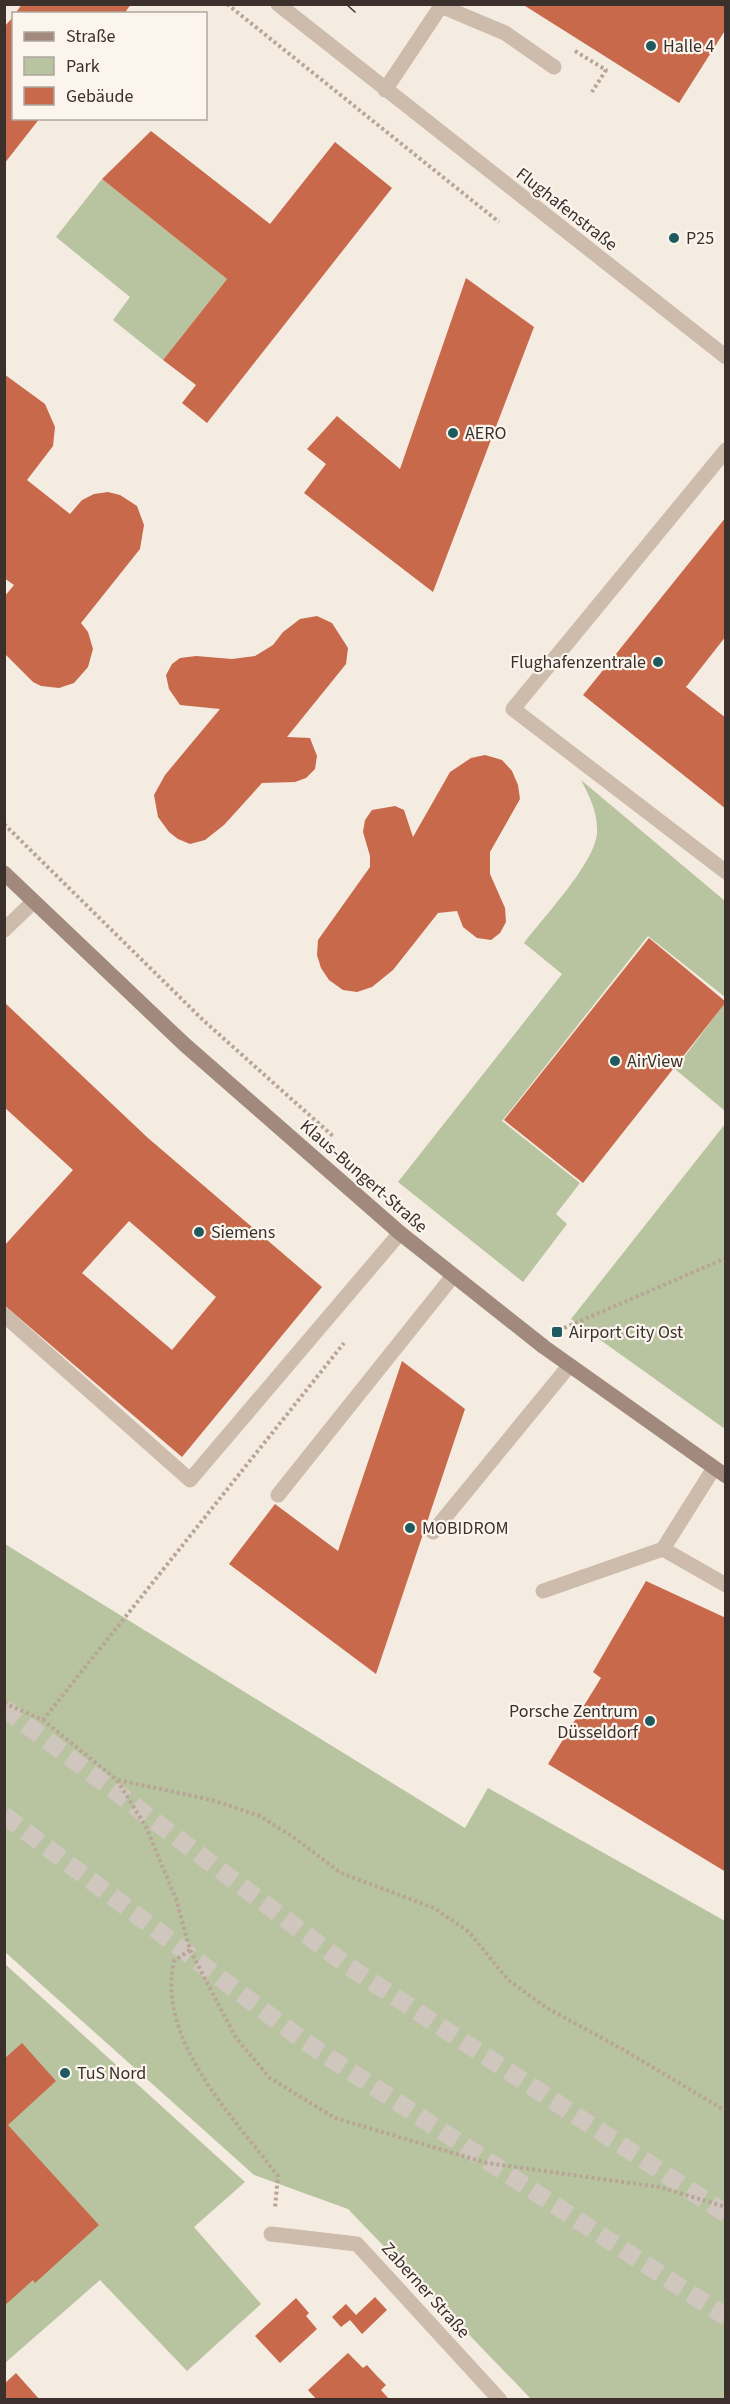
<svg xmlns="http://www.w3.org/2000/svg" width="730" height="2404" font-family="'Source Sans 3',sans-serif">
<rect width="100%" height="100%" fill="#f4ebe1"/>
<g fill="#b8c4a0">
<polygon points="102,179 227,279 163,360 113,320 130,297 56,237"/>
<path d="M581,780L725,901V997L648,936L502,1121L580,1183L556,1214L567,1224L523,1282L398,1182L562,974L524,943C543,918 595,863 597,833C598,813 590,797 581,780Z"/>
<polygon points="725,1003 725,1111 675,1069"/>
<polygon points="725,1124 725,1429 571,1319"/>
<polygon points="5,1544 465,1828 488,1788 725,1921 725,2399 531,2399 348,2209 254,2175 5,1952"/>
<polygon points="5,1964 245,2182 194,2227 261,2304 187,2371 100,2280 5,2363"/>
</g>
<g fill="#c8694b" fill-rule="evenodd">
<polygon points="22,4 131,4 124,14 15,14"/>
<polygon points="522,4 726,4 726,29 679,103"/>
<polygon points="14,16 14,118 40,118 4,164 4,27"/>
<polygon points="151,131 270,224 335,142 392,188 207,423 182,403 196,385 163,360 227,279 102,179"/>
<polygon points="466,278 534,327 433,592 304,493 326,464 307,449 337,416 400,469"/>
<polygon points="4,374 45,404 55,427 53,446 27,480 70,514 82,500 94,494 108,492 120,495 137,506 144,525 140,549 81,623 88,632 93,649 88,667 74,683 59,688 41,686 33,682 4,653 4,597 14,585 4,578"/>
<polygon points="726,517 726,636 686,687 726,718 726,809 583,695"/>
<polygon points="317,616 332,623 348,648 346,664 287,737 310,738 317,756 315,769 306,778 295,782 262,783 224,825 205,840 190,844 178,839 169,832 158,817 154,795 165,775 220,709 180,705 169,689 166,675 172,664 180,658 196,656 232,659 255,656 273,645 283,632 300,619"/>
<polygon points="485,755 502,760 512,771 518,785 520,799 490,852 490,874 505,908 506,922 500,933 491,940 477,938 463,927 457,911 438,913 393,970 372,987 357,992 343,990 329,980 321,968 317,955 318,940 370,867 370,856 363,832 365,820 372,810 395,806 404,810 413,837 450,772 471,758"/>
<polygon points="649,938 726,1002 583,1183 504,1120"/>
<path d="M4,1002L148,1138L322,1287L182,1457L4,1305V1246L73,1170L4,1107ZM129,1221L216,1297L172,1350L82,1273Z"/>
<polygon points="402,1361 465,1409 376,1674 229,1564 275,1504 338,1551"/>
<polygon points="646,1581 726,1618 726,1872 548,1764 601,1678 593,1672"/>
<polygon points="22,2043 56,2081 8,2125 99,2225 35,2283 33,2280 4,2306 4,2059"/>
<polygon points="375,2297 387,2310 362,2334 350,2320 341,2327 332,2317 346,2304 356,2315"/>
<polygon points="296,2298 309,2313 306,2316 317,2329 280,2363 255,2336"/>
<polygon points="348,2353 363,2368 367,2365 376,2375 386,2385 381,2390 390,2400 317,2400 308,2390"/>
<polygon points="16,2373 40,2400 4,2400 4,2384"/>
</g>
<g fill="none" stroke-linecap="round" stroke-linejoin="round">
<g stroke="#cfc6bd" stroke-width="18" stroke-dasharray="18 9" stroke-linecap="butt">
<polyline points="4,1708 348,1966 726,2214"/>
<polyline points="4,1815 301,2039 726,2317"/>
</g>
<g stroke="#b9a596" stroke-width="4" stroke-dasharray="3 3" stroke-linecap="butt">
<polyline points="227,4 499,222"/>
<polyline points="575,51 606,70 592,92"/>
<polyline points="4,824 204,1021 334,1137"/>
<polyline points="564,1328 726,1258"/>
<polyline points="4,1703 43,1720 117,1780 146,1827 176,1899 190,1950 236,2038 270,2078 335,2118 487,2163 659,2187 726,2207"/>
<polyline points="43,1720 344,1343"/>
<polyline points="118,1780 212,1800 260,1816 296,1839 341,1873 434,1908 469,1932 508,1980 547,2008 622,2049 726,2111"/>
<path d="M190,1950L174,1961C156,2040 234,2118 278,2176L275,2208"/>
</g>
<g stroke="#cdbbac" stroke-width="15">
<polyline points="441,6 505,33 554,67"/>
<polyline points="726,450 513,709 726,872"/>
<polyline points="4,930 33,902"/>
<polyline points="4,1315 190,1480 400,1233"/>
<polyline points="714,1468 663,1549 726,1585"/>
<polyline points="278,1495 453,1276"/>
<polyline points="433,1532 569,1366"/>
<polyline points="543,1591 663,1549"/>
</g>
<g stroke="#cdbbac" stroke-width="15">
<polyline points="278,4 726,357"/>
<polyline points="385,90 441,6 439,4"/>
<polyline points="271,2234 357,2244 500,2400"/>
</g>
<polyline stroke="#a18a7d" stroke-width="15" points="4,873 184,1044 400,1233 544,1347 726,1476"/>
<polyline stroke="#3b302b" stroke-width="1.5" points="346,4 355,12"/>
</g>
<g fill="#1f5a5e" stroke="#fbf5ee" stroke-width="2">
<circle cx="651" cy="46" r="6"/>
<circle cx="674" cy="238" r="6"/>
<circle cx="453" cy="433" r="6"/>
<circle cx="658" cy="662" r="6"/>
<circle cx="615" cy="1061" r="6"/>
<circle cx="199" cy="1232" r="6"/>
<rect x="551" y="1326" width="12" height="12" rx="3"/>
<circle cx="410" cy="1528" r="6"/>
<circle cx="650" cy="1721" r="6"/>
<circle cx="65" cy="2073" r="6"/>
</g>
<g text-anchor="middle" stroke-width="4.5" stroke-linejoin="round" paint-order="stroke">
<g font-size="18" fill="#3b302b" stroke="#fbf5ee" text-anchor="start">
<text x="663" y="52">Halle 4</text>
<text x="686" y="244">P25</text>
<text x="465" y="439">AERO</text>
<text x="646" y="668" text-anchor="end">Flughafenzentrale</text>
<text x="627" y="1067">AirView</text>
<text x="211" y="1238">Siemens</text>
<text x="569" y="1338">Airport City Ost</text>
<text x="422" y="1534">MOBIDROM</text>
<text x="638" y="1717" text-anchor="end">Porsche Zentrum<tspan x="638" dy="21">Düsseldorf</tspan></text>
<text x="77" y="2079">TuS Nord</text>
</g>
<g font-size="18" fill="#3b302b" stroke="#fbf5ee">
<text transform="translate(567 209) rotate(38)" y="6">Flughafenstraße</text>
<text transform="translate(364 1176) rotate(41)" y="6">Klaus-Bungert-Straße</text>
<text transform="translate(426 2290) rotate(48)" y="6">Zaberner Straße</text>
</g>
</g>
<rect width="730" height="2404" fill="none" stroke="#3b302b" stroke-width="12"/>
<rect x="12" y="12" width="195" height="108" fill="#fbf5ee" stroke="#aea6a0" stroke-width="1.5"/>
<rect x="24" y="32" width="30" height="9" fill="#a18a7d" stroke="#aea6a0" stroke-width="1.5"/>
<text x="66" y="42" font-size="18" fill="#3b302b">Straße</text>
<rect x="24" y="57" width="30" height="18" fill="#b8c4a0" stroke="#aea6a0" stroke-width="1.5"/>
<text x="66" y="72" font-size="18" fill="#3b302b">Park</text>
<rect x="24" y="87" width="30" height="18" fill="#c8694b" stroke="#aea6a0" stroke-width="1.5"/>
<text x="66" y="102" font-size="18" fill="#3b302b">Gebäude</text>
</svg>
